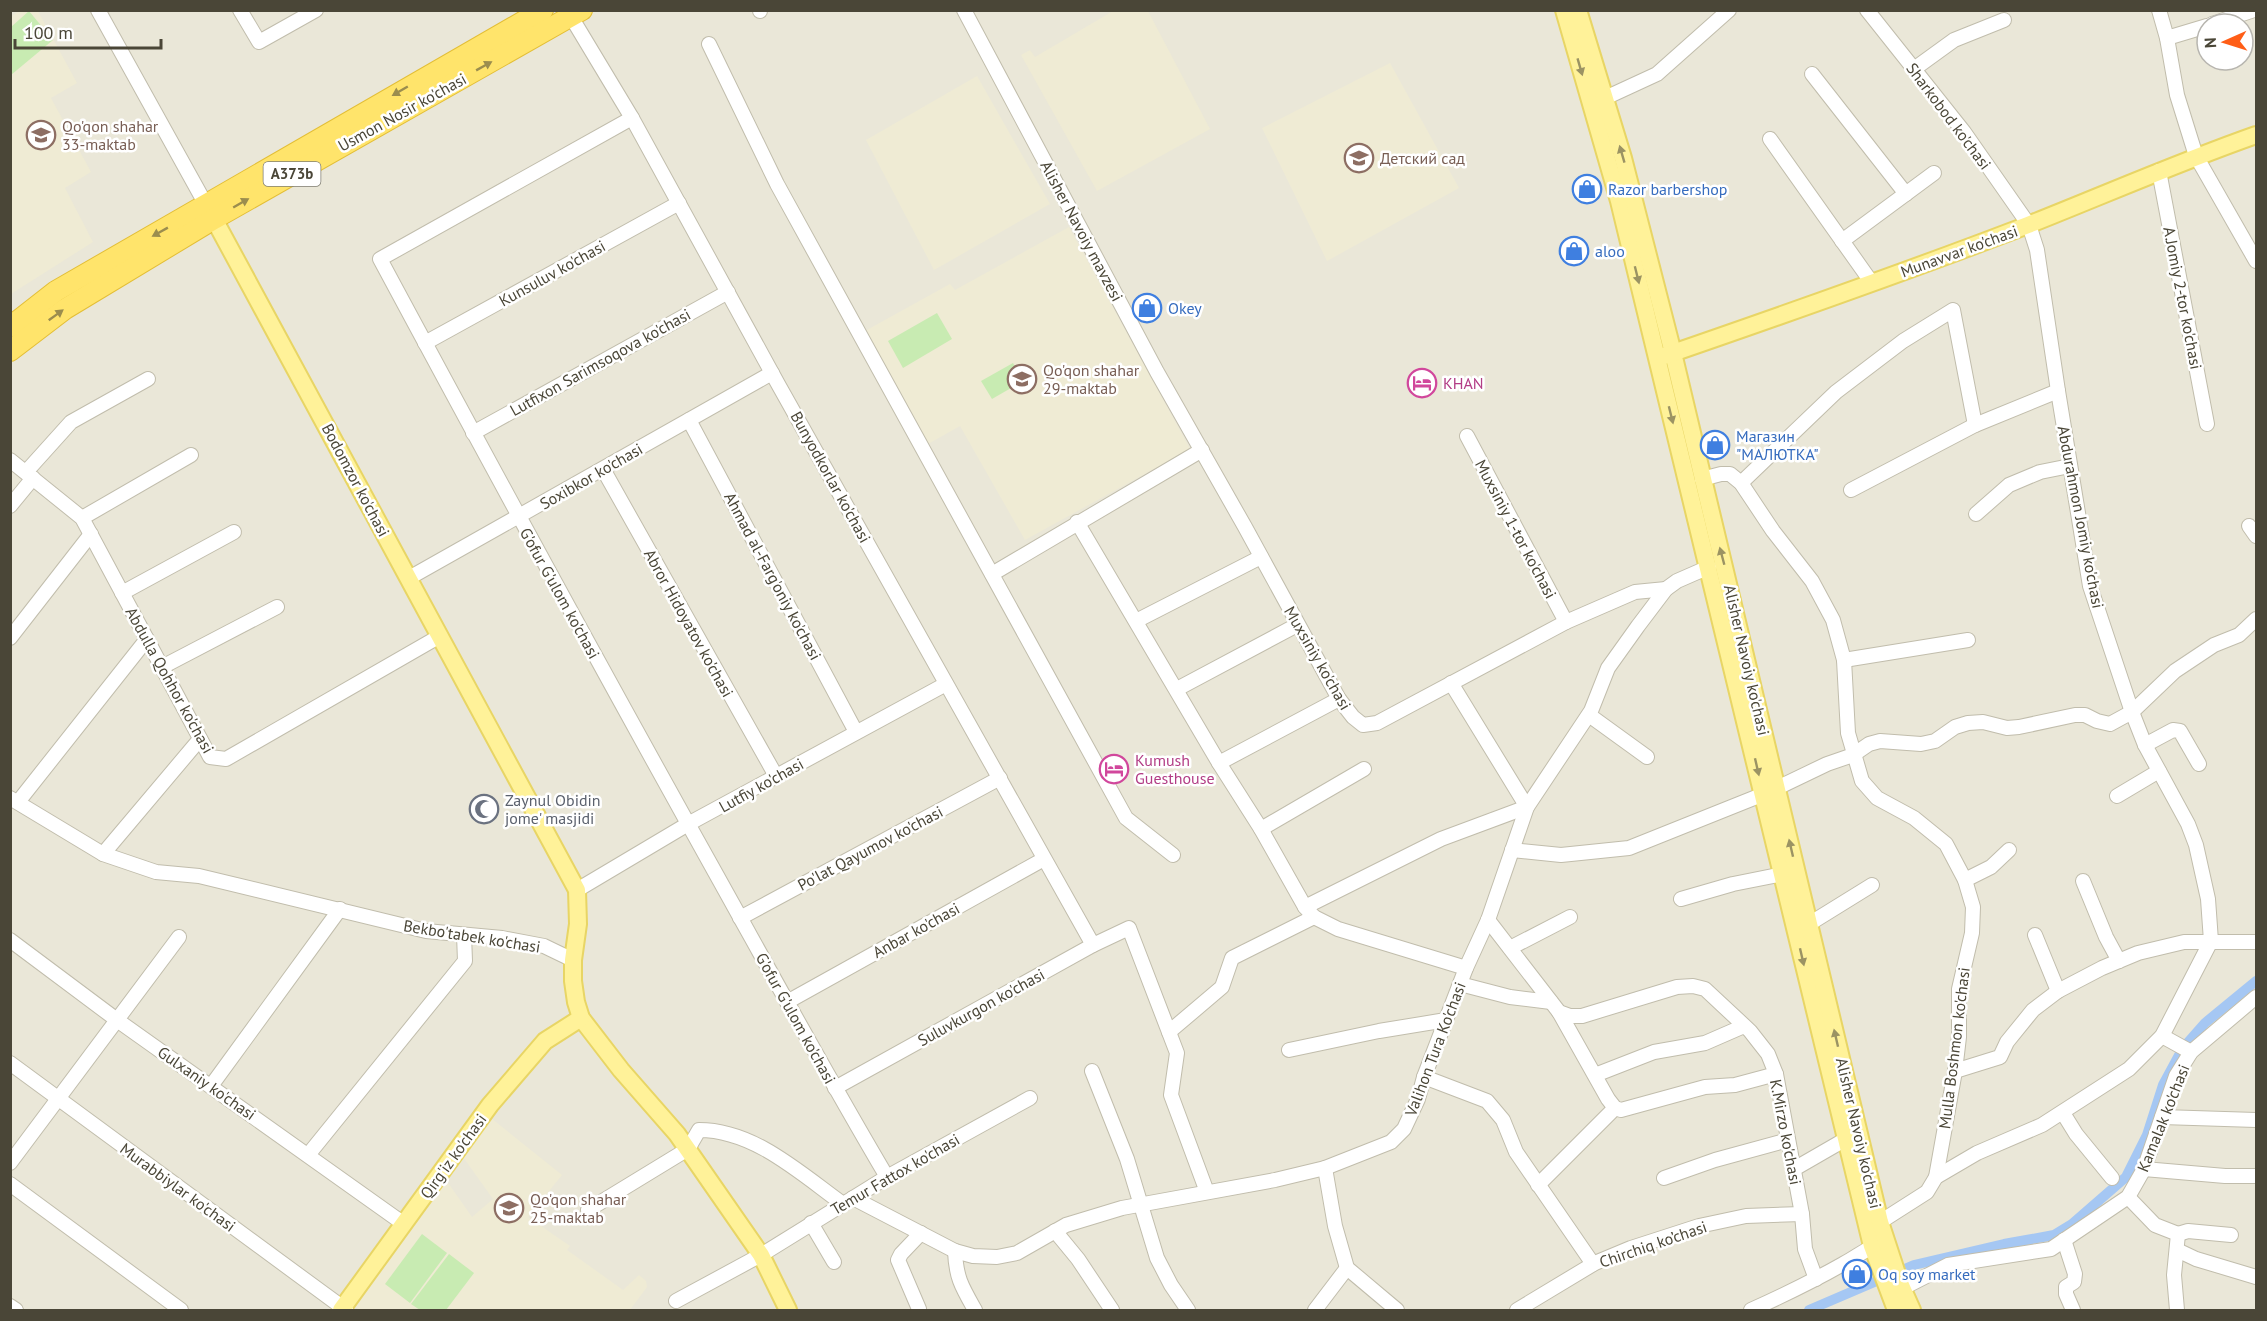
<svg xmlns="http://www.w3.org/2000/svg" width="2267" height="1321" font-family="'PT Sans',sans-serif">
<rect width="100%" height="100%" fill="#f5f4ea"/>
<path fill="#eae7d8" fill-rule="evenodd" d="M11,11H2256V1310H11ZM2207,24H2243V60H2207Z"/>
<g fill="#efebd4">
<polygon points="19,11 38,11 77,83 51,98 91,172 65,188 93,242 11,294 10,17"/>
<polygon points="1113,11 1148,11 1210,129 1097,191 1021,55 1030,50 1035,57"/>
<polygon points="1390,63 1459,188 1327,261 1262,128"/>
<polygon points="977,76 1050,204 934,270 866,140"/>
<polygon points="1069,227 1190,449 1025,540 960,426 928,444 865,331 950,284 955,290"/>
<polygon points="491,1118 562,1175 528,1217 570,1246 567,1250 623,1290 639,1275 646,1281 647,1287 630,1310 360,1310 355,1307 446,1180 472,1217 493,1199 463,1157"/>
</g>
<g fill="#c8ebb2">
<polygon points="29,11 53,40 11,75 11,27"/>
<polygon points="937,313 952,339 903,368 888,341"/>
<polygon points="1013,363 1023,381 992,399 981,381"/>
<polygon points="422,1234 447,1253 410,1303 385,1284"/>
<polygon points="449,1254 474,1273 446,1310 420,1310 411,1304"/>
</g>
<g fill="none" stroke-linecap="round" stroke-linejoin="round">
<polyline stroke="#a5c7f3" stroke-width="10" points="1809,1310 1914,1265 2004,1244 2054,1235 2072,1224 2126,1177 2147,1135 2163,1085 2183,1048 2205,1023 2256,981"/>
<g stroke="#c1bdac" stroke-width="16">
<g id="minor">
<polyline points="98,10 210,212"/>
<polyline points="240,10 259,42 316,10"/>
<polyline points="567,10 632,118 778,384 1093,945"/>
<polyline points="760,10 760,11"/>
<polyline points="964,10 1157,372 1245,527 1339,699 1353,717 1363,725 1377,723 1566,622 1635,592 1666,589"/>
<polyline points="1867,10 1964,132 2029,225 2037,250 2058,391 2090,586 2132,712 2145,745 2188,824 2196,845 2208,899 2211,941 2162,1036 2129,1069 2042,1125 1977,1153 1936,1177 1927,1192 1880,1222 1872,1224"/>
<polyline points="2159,10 2167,38 2177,95 2196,156 2256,261"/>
<polyline points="2212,24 2254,10"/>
<polyline points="2167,38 2207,26"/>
<polyline points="709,44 777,184 1126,818 1173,855"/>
<polyline points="1914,69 1954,40 2004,20"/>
<polyline points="1812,74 1906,194"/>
<polyline points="1605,98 1657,74 1729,10"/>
<path d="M632,118L380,259C489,462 599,664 711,865C769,969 826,1074 887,1177"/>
<polyline points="1770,139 1872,283"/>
<polyline points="2159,171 2207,424"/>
<polyline points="1842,241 1934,173"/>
<polyline points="425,343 679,203"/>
<polyline points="689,420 856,732"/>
<polyline points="473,433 728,292"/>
<polyline points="1467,436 1566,622"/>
<polyline points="10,460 82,518 210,757 226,759 440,636"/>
<polyline points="603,469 776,776"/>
<polyline points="26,472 71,422 148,379"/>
<polyline points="1702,479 1721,474 1730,474 1741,483 1773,531 1812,581 1833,620 1844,660 1848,733 1862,781 1877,798 1914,818 1946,844 1965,880 1973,907 1972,933 1959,989 1959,1037 1955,1071 1936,1177"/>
<polyline points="1741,483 1836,392 1903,341 1953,310 1975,425"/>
<polyline points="1851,490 1975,425 2058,391"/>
<polyline points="10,506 33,478"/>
<polyline points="1976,514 2009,485 2040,472 2070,466"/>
<polyline points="82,518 191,455"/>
<polyline points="1077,522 1219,763 1261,829 1305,907 1314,917 1338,929 1466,968"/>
<polyline points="2249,526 2256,536"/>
<polyline points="992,574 1202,450"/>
<polyline points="409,578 772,373"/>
<polyline points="122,593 234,532"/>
<polyline points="1136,621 1261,557"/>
<polyline points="10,638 91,534"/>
<polyline points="1844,660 1968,640"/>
<polyline points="162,667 277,607"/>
<polyline points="1177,689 1297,625"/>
<polyline points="1589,715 1647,757"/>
<polyline points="2145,745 2173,730 2180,731 2199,764"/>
<polyline points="1219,763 1339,699"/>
<polyline points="1777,788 1827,764 1853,755 1869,744 1880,741 1921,744 1935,741 1955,727 1968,723 1983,722 2007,728 2019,727 2075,715 2085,715 2097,721 2110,724 2132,712 2175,671 2214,645 2239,635 2256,619"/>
<polyline points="2117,796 2159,771"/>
<polyline points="10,798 103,854 156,872 199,876 426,931 502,938 544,946 573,960"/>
<polyline points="18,802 147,639"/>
<polyline points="1261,829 1364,769"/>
<polyline points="1512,850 1561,855 1629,848 1764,794"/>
<polyline points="103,854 200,739"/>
<polyline points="1965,880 1991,867 2009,850"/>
<polyline points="2083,881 2106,937 2119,961"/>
<polyline points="577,890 688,824 946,684"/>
<polyline points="1681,899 1733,884 1783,874"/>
<polyline points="1305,907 1441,839 1527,807 1451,683"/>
<polyline points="740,918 1000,778"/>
<polyline points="1488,920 1559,1012 1570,1016 1582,1016 1677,987 1693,986 1705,989 1750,1031 1768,1054 1776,1074 1802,1214 1805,1249 1816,1279"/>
<polyline points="1809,924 1872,885"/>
<polyline points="2035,935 2058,991"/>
<polyline points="10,940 117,1020 404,1224"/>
<polyline points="1510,948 1570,917"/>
<polyline points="1460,984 1510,997 1551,1002"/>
<polyline points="787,1002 1044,859"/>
<polyline points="1559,1012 1608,1099 1615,1108 1621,1110 1705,1087 1735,1085 1776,1074"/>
<polyline points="1169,1032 1222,987 1232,958 1314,917"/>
<polyline points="2162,1036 2191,1052"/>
<polyline points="1289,1050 1379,1031 1446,1020"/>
<polyline points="10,1063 346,1310"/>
<polyline points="1092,1071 1127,1159 1157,1258 1171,1285 1188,1310"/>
<polyline points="1955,1071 2000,1057 2007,1042 2033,1010 2058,991 2102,968 2138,953 2184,942 2256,942"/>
<polyline points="1595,1075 1654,1052 1705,1043 1744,1026"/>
<polyline points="1424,1077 1487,1101 1503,1120 1516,1152 1593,1264"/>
<polyline points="211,1086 340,909"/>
<polyline points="835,1088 1093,945 1129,928 1177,1053 1171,1095 1207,1192"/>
<polyline points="2063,1113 2076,1134 2112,1178"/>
<polyline points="2162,1117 2256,1120"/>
<polyline points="308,1155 465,961 464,935"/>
<polyline points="10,1163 179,937"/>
<polyline points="1325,1168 1335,1226 1347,1268 1397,1310"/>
<polyline points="1794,1169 1846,1139"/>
<polyline points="2144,1169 2225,1176 2256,1176"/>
<polyline points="1664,1178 1715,1160 1788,1140"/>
<polyline points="10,1184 181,1310"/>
<polyline points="1538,1185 1615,1108"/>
<polyline points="2128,1197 2155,1225 2178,1234 2174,1275 2177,1310"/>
<polyline points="853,1198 955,1251 973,1256 997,1257 1017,1253 1066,1225 1122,1208 1275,1180 1325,1168 1391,1142 1404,1129 1418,1099 1424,1077 1466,968 1488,920 1527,807 1591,711 1608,668 1638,626 1666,589 1677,581 1709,567"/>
<path d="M588,1210L688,1149L699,1130C754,1130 800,1173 843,1204"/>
<polyline points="811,1223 834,1262"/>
<polyline points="1055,1231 1078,1259 1112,1310"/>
<polyline points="2178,1234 2188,1231 2231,1235"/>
<polyline points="2064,1240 2075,1274 2074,1282 2066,1287 2066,1294 2073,1310"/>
<polyline points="2177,1250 2196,1259 2256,1277"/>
<path d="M955,1251C956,1278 962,1287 975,1310"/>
<polyline points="1903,1288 1948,1265 2051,1249 2128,1197 2144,1169 2176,1076 2191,1052 2256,997"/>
<polyline points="676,1301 761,1255 887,1177 1030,1098"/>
<polyline points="10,1306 16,1310"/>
<polyline points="919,1309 898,1260 901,1254 921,1233"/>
<polyline points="1315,1310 1347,1268"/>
<polyline points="1517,1310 1595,1263 1631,1248 1699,1226 1746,1216 1802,1214"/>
<path d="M1751,1310C1782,1296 1813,1281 1843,1264C1855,1258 1867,1248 1879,1244"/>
</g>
</g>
<g stroke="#e8d565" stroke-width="20">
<g id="major">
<polyline points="1564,10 1619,201 1872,1246 1896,1310"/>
<polyline points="1578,10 1623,158 1673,353 1880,1222 1900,1283 1912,1310"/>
<polyline points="214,219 577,890 578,924 573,960 573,981 576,1002 581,1018 621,1070 677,1134 761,1255 788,1310"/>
<path d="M1664,356C1786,314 1908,271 2028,225C2104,195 2179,162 2256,135"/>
<polyline points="341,1310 490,1105 545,1041 581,1018"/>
</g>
</g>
<g stroke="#e3be36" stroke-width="22">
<g id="highway">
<polyline points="10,327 56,291 543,10"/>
<polyline points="10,351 65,309 214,219 582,10"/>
</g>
</g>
<use href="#minor" stroke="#fff" stroke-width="14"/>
<use href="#major" stroke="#fff299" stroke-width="16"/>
<use href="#highway" stroke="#ffe46b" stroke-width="20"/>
</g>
<defs><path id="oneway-solid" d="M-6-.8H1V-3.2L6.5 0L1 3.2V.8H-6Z" transform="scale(1.5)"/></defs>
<g fill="#9b8d4e">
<use href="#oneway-solid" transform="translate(484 66) rotate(-29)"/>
<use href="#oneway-solid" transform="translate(400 91) rotate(150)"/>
<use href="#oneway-solid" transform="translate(241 203) rotate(-30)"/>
<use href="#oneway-solid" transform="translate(160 232) rotate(151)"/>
<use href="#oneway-solid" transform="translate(56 315) rotate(-36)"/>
</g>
<g fill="#9b9363">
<use href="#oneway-solid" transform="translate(1580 67) rotate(74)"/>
<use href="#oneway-solid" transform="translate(1622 154) rotate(-106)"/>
<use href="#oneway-solid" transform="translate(1637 275) rotate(76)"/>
<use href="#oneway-solid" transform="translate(1671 415) rotate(76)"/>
<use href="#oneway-solid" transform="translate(1722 556) rotate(-105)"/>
<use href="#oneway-solid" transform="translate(1757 767) rotate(77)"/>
<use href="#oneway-solid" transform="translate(1791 848) rotate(-103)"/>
<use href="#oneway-solid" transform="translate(1802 957) rotate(77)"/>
<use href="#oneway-solid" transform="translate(1836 1038) rotate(-103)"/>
</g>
<defs>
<g id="school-ring" transform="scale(1.5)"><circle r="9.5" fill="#fff" stroke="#8d6e63" stroke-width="1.5"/><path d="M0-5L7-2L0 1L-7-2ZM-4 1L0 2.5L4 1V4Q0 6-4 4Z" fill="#8d6e63"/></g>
<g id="shop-ring" transform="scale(1.5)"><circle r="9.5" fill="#fff" stroke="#3f7fe0" stroke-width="1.5"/><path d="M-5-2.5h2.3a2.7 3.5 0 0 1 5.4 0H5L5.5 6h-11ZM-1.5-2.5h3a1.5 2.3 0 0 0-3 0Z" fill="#3f7fe0"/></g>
<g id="hotel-ring" transform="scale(1.5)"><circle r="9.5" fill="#fff" stroke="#d1479c" stroke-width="1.5"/><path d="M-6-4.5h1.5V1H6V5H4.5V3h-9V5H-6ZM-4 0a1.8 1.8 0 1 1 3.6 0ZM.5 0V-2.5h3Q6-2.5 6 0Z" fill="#d1479c"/></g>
<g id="mosque-ring" transform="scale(1.5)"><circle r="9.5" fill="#fff" stroke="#6b7280" stroke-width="1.5"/><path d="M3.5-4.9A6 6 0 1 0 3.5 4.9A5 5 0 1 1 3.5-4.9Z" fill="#6b7280"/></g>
</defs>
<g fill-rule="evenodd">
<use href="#school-ring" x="41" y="135"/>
<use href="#school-ring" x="1359" y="158"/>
<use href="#shop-ring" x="1587" y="189"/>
<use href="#shop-ring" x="1574" y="251"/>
<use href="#shop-ring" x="1147" y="308"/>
<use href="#school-ring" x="1022" y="379"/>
<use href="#hotel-ring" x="1422" y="383"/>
<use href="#shop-ring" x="1715" y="445"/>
<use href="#hotel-ring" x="1114" y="769"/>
<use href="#mosque-ring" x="484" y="809"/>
<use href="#school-ring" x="509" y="1208"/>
<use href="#shop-ring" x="1857" y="1274"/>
</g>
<g text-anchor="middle" stroke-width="5" stroke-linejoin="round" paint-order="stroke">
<rect fill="#fff" stroke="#807e73" stroke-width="1.5" x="263.5" y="162" width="57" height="24" rx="4.5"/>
<g font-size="15" font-weight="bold" fill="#4a4637">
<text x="292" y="179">A373b</text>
</g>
<g font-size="16" fill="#4a4637" stroke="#fff">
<text transform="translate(402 112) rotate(-29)" y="6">Usmon Nosir ko'chasi</text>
<text transform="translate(1949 116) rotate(53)" y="6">Sharkobod ko'chasi</text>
<text transform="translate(1082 231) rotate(62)" y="6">Alisher Navoiy mavzesi</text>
<text transform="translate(1959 251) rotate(-20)" y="6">Munavvar ko'chasi</text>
<text transform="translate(552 273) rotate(-29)" y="6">Kunsuluv ko'chasi</text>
<text transform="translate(2183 298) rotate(79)" y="6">A.Jomiy 2-tor ko'chasi</text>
<text transform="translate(600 362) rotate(-29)" y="6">Lutfixon Sarimsoqova ko'chasi</text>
<text transform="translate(591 476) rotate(-30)" y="6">Soxibkor ko'chasi</text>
<text transform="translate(831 477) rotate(61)" y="6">Bunyodkorlar ko'chasi</text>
<text transform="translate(356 480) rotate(62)" y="6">Bodomzor ko'chasi</text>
<text transform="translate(2081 517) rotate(79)" y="6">Abdurahmon Jomiy ko'chasi</text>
<text transform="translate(1516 529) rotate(62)" y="6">Muxsiniy 1-tor ko'chasi</text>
<text transform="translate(773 576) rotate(62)" y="6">Ahmad al-Farg'oniy ko'chasi</text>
<text transform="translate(560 593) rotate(61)" y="6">G'ofur G'ulom ko'chasi</text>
<text transform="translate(689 623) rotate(61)" y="6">Abror Hidoyatov ko'chasi</text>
<text transform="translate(1318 658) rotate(60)" y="6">Muxsiniy ko'chasi</text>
<text transform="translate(1747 660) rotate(77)" y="6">Alisher Navoiy ko'chasi</text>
<text transform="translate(170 680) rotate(61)" y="6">Abdulla Qohhor ko'chasi</text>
<text transform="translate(761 785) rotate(-29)" y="6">Lutfiy ko'chasi</text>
<text transform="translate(870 848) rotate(-28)" y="6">Po'lat Qayumov ko'chasi</text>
<text transform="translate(916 930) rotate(-29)" y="6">Anbar ko'chasi</text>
<text transform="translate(472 936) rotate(9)" y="6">Bekbo'tabek ko'chasi</text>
<text transform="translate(981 1007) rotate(-29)" y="6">Suluvkurgon ko'chasi</text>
<text transform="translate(796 1018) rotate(61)" y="6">G'ofur G'ulom ko'chasi</text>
<text transform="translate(1954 1048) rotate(-83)" y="6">Mulla Boshmon ko'chasi</text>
<text transform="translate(1435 1049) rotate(-69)" y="6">Valihon Tura Ko'chasi</text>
<text transform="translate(207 1083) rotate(35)" y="6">Gulxaniy ko'chasi</text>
<text transform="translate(2163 1118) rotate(-68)" y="6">Kamalak ko'chasi</text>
<text transform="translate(1786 1132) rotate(79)" y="6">K.Mirzo ko'chasi</text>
<text transform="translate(1859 1133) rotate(77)" y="6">Alisher Navoiy ko'chasi</text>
<text transform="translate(453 1156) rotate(-54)" y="6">Qirg'iz ko'chasi</text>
<text transform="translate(895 1174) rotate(-30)" y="6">Temur Fattox ko'chasi</text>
<text transform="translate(178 1187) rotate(36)" y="6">Murabbiylar ko'chasi</text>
<text transform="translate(1653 1244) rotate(-19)" y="6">Chirchiq ko’chasi</text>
</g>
<g font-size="16" fill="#785e54" stroke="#fff" text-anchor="start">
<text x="62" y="132">Qo'qon shahar<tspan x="62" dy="18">33-maktab</tspan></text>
<text x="1380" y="164">Детский сад</text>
<text x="1043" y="376">Qo'qon shahar<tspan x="1043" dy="18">29-maktab</tspan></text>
<text x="530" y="1205">Qo'qon shahar<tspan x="530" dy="18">25-maktab</tspan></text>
</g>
<g font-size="16" fill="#366cbe" stroke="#fff" text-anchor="start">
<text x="1608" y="195">Razor barbershop</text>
<text x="1595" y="257">aloo</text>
<text x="1168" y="314">Okey</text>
<text x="1736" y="442">Магазин<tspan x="1736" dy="18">"МАЛЮТКА"</tspan></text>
<text x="1878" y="1280">Oq soy market</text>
</g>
<g font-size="16" fill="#b23c85" stroke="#fff" text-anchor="start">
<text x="1443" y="389">KHAN</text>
<text x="1135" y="766">Kumush<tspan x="1135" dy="18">Guesthouse</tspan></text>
</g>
<g font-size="16" fill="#5b616d" stroke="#fff" text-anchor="start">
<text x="505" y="806">Zaynul Obidin<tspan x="505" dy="18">jome' masjidi</tspan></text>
</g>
</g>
<rect width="2267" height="1321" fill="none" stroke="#4a4637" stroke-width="24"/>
<g transform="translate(2225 42) rotate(267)"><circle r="28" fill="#ffffff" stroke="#b7b5af" stroke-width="1.5"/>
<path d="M0-4.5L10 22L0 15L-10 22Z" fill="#ff5e17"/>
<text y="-9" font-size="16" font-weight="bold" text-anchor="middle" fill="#4a4637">N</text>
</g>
<path d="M15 39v9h146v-9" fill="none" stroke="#4a4637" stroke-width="3"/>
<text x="24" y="39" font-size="18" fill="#4a4637" stroke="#ffffff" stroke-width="4.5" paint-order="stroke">100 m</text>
</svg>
